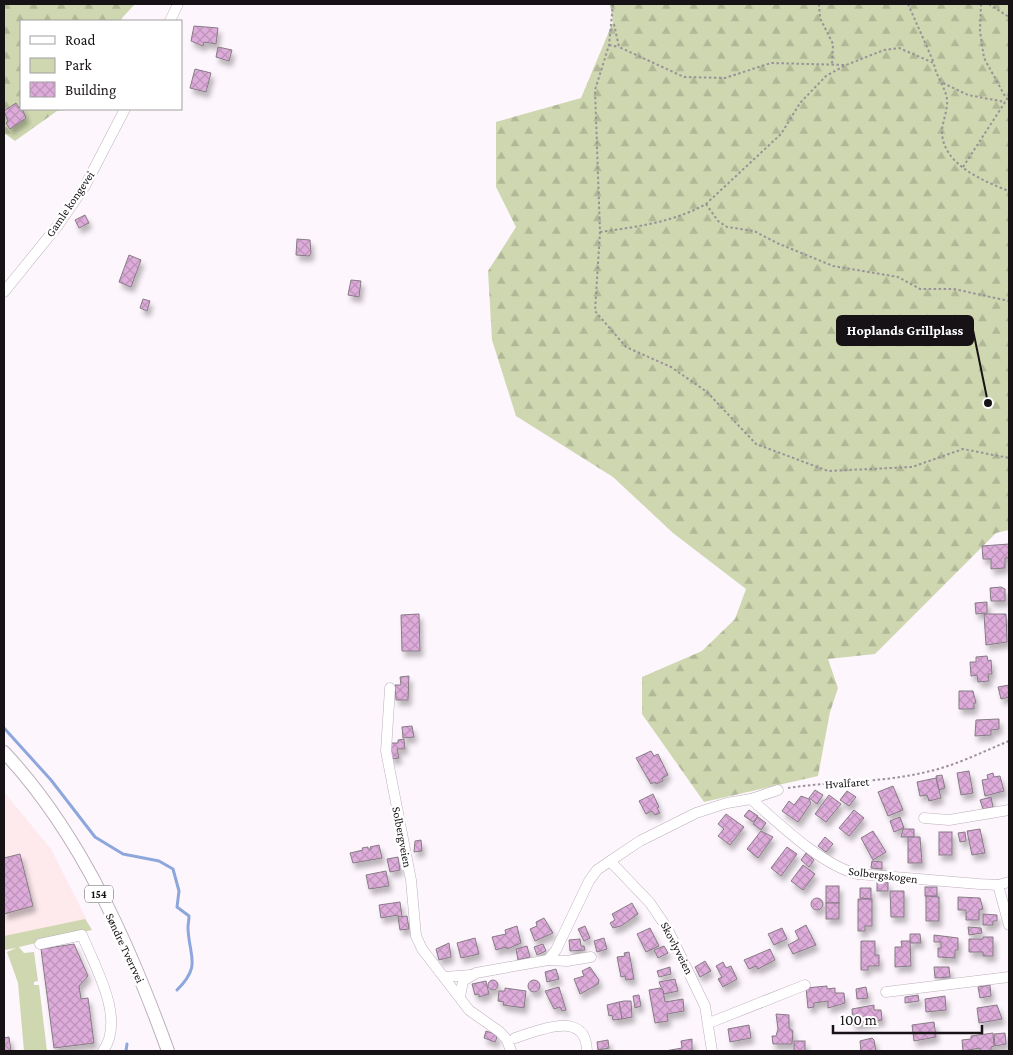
<svg xmlns="http://www.w3.org/2000/svg" width="1013" height="1055" font-family="'Crimson Pro',serif">
<defs>
<pattern id="forest-firs" width="22" height="20" patternUnits="userSpaceOnUse" patternTransform="scale(1.25)"><rect width="22" height="20" fill="#cfd7b0"/><path d="M5 1l3.5 6h-7zM16 11l3.5 6h-7z" fill="#b1b897"/></pattern>
<pattern id="building-cross-hatch" width="8" height="8" patternUnits="userSpaceOnUse" patternTransform="scale(1.25)"><rect width="8" height="8" fill="#ddacda"/><path d="M0 0l8 8M0 8l8-8" fill="none" stroke="#bd93ba"/></pattern>
<filter id="shadow"><feDropShadow dx="3" dy="5.5" stdDeviation="2.5" flood-color="#0004"/></filter>
</defs>
<rect width="100%" height="100%" fill="#fef6fd"/>
<polygon fill="#fee9ed" points="4,792 51,849 92,930 4,950"/>
<polygon fill="#cfd7b0" points="85,919 92,930 19,947 24,953 34,952 38,981 34,982 34,985 39,985 47,1051 24,1051 18,983 7,952 16,948 4,950 4,936"/>
<g fill="url(#forest-firs)">
<polygon points="4,4 135,4 122,18 121,21 21,21 21,109 72,109 57,111 15,141 4,133"/>
<polygon points="610,4 1009,4 1009,530 996,533 875,654 828,659 838,688 830,712 818,776 704,802 642,714 642,677 702,651 735,619 746,589 673,533 613,477 516,416 492,340 488,271 516,227 496,187 496,122 581,98 613,22"/>
</g>
<g fill="none" stroke-linecap="round" stroke-linejoin="round">
<g stroke="#8da7dc" stroke-width="3">
<path d="M4,728L51,780L95,837L123,854L159,861L173,869L179,891L177,907L189,916C189,920 188,924 188,928C189,957 202,965 177,990"/>
<polyline points="126,1051 127,1044"/>
</g>
</g>
<g fill="url(#building-cross-hatch)" stroke="#877b86" filter="url(#shadow)">
<polygon points="194,26 218,28 216,44 204,42 203,46 191,41"/>
<polygon points="218,47 232,50 229,61 216,57"/>
<polygon points="195,69 211,73 206,92 190,88"/>
<polygon points="16,103 19,108 21,106 26,118 10,129 6,123 8,121 4,111"/>
<polygon points="85,215 89,223 79,228 75,220"/>
<polygon points="297,239 310,240 311,253 309,256 296,255"/>
<polygon points="129,255 141,260 131,287 119,282"/>
<polygon points="351,280 361,281 359,297 348,295"/>
<polygon points="143,299 150,301 147,311 140,308"/>
<polygon points="1009,544 1009,558 1005,558 1005,568 991,569 991,559 983,559 982,546"/>
<polygon points="1001,587 1005,589 1005,601 991,601 990,588"/>
<polygon points="987,602 987,613 976,614 975,603"/>
<polygon points="419,614 420,651 402,651 401,615"/>
<polygon points="984,614 1006,614 1007,642 986,645"/>
<polygon points="987,656 988,661 991,660 992,674 988,674 989,681 978,682 977,675 971,676 970,662 976,662 976,657"/>
<polygon points="409,676 408,700 396,700 395,685 401,685 400,677"/>
<polygon points="1009,685 1009,697 1001,699 998,687"/>
<polygon points="959,691 973,691 976,703 974,703 974,709 959,709"/>
<polygon points="999,719 999,729 991,730 991,735 975,736 976,720"/>
<polygon points="412,726 414,737 403,738 402,727"/>
<polygon points="404,739 405,749 397,749 399,758 391,759 389,743 398,743 398,740"/>
<polygon points="651,751 654,756 658,754 668,775 662,778 663,781 656,784 655,782 651,784 636,758"/>
<polygon points="969,771 973,793 961,795 957,773"/>
<polygon points="993,773 994,777 1000,776 1004,791 985,796 982,780 988,779 987,775"/>
<polygon points="942,775 945,788 939,790 936,776"/>
<polygon points="936,778 941,798 929,801 927,795 920,796 917,782"/>
<polygon points="893,786 903,810 888,816 878,792"/>
<polygon points="815,790 823,795 817,804 809,798"/>
<polygon points="847,791 856,797 849,806 840,800"/>
<polygon points="653,794 659,807 657,808 660,813 655,815 652,811 646,814 639,801"/>
<polygon points="829,795 841,804 826,822 815,814"/>
<polygon points="801,796 809,799 811,803 798,822 782,811 789,801 794,805"/>
<polygon points="991,797 993,807 983,809 980,800"/>
<polygon points="749,810 758,816 753,822 744,816"/>
<polygon points="854,810 864,818 849,836 839,828"/>
<polygon points="726,814 744,827 730,845 718,836 724,829 718,824"/>
<polygon points="758,817 766,823 761,830 753,824"/>
<polygon points="900,817 904,828 894,832 890,821"/>
<polygon points="903,829 914,829 914,837 901,837"/>
<polygon points="980,829 985,853 972,855 967,831"/>
<polygon points="761,831 773,837 758,858 747,849"/>
<polygon points="873,831 886,852 873,860 861,838"/>
<rect x="939" y="832" width="13" height="23"/>
<polygon points="965,832 966,841 960,842 958,833"/>
<polygon points="825,837 833,844 826,852 818,846"/>
<polygon points="908,837 920,837 922,863 908,863"/>
<polygon points="421,840 422,851 414,852 415,841"/>
<polygon points="379,845 382,858 353,863 350,853 363,850 362,848 368,847 368,849 371,849 370,847"/>
<polygon points="787,847 797,854 781,876 771,868"/>
<polygon points="806,853 814,860 809,867 801,860"/>
<polygon points="20,854 33,906 4,914 4,858"/>
<polygon points="398,857 400,870 390,872 387,859"/>
<polygon points="872,861 882,862 882,869 871,868"/>
<polygon points="803,865 815,874 803,890 791,881"/>
<polygon points="386,871 389,886 369,889 366,875"/>
<rect x="877" y="882" width="11" height="9"/>
<rect x="826" y="886" width="13" height="17"/>
<rect x="925" y="887" width="12" height="9"/>
<polygon points="860,888 871,888 871,899 860,898"/>
<polygon points="890,891 904,891 904,917 891,917"/>
<polygon points="926,896 939,897 939,921 926,921"/>
<polygon points="958,897 980,898 983,909 979,910 979,920 966,920 966,910 958,910"/>
<circle cx="817" cy="904" r="6"/>
<polygon points="858,899 872,899 872,926 865,926 865,931 858,931"/>
<polygon points="400,902 402,917 398,917 398,915 381,918 379,905"/>
<polygon points="632,903 638,914 621,926 613,928 610,923 615,920 612,914"/>
<rect x="826" y="903" width="13" height="16"/>
<polygon points="983,914 997,915 997,921 993,921 993,925 983,925"/>
<polygon points="407,916 409,929 400,930 398,917"/>
<polygon points="544,918 553,933 535,941 530,929 537,926 536,922"/>
<polygon points="806,925 816,945 793,954 788,945 799,939 795,931"/>
<polygon points="517,926 521,943 507,949 506,947 496,950 492,937 506,934 505,930"/>
<polygon points="585,926 590,938 584,941 578,929"/>
<polygon points="968,927 981,928 982,933 969,935"/>
<polygon points="650,928 659,946 646,952 637,934"/>
<polygon points="782,928 787,939 774,945 768,934"/>
<polygon points="910,934 920,934 921,943 910,943"/>
<polygon points="934,935 958,938 958,950 955,950 955,958 938,957 938,948 941,948 941,942 934,942"/>
<polygon points="983,937 993,937 993,956 983,956 983,952 969,952 969,939 983,939"/>
<polygon points="475,938 479,954 461,958 457,943"/>
<polygon points="604,938 607,949 597,952 594,941"/>
<polygon points="580,939 581,946 584,946 585,950 570,951 569,940"/>
<polygon points="861,941 875,941 875,955 879,955 879,966 868,966 868,970 861,970"/>
<polygon points="901,941 910,941 911,966 895,967 895,947 902,947"/>
<polygon points="449,943 451,957 439,960 436,949"/>
<polygon points="74,944 88,976 79,986 81,999 88,998 94,1043 54,1048 41,949"/>
<polygon points="543,944 546,951 537,955 534,947"/>
<polygon points="527,946 530,957 518,960 516,949"/>
<polygon points="664,946 668,953 658,958 654,950"/>
<polygon points="770,949 775,960 758,969 756,966 749,969 744,960"/>
<polygon points="629,952 634,979 626,980 625,976 621,977 617,957 625,956 624,953"/>
<polygon points="705,961 711,971 700,977 695,967"/>
<polygon points="723,962 726,968 731,966 737,979 723,987 718,979 722,977 716,966"/>
<polygon points="590,967 599,980 598,984 580,994 574,979 584,976 582,971"/>
<polygon points="670,967 671,974 659,977 657,971"/>
<polygon points="934,967 949,967 950,977 935,978"/>
<polygon points="556,969 559,979 547,982 545,972"/>
<polygon points="675,979 678,991 664,994 659,982"/>
<circle cx="534" cy="986" r="6"/>
<circle cx="493" cy="985" r="5"/>
<polygon points="486,981 489,994 479,997 479,994 475,995 472,984"/>
<polygon points="990,985 991,996 980,998 978,987"/>
<polygon points="827,986 827,989 835,988 835,993 844,993 845,1003 828,1008 828,1001 814,1003 814,1007 808,1008 806,988"/>
<polygon points="559,987 566,1010 562,1011 560,1007 554,1009 545,991"/>
<polygon points="866,987 868,998 857,999 856,989"/>
<polygon points="505,988 526,991 524,1008 503,1005 504,1002 498,1001 499,991 505,991"/>
<polygon points="660,988 663,990 665,1002 683,999 684,1011 667,1014 668,1021 655,1023 649,990"/>
<polygon points="639,995 641,1006 635,1008 633,996"/>
<polygon points="918,995 919,1001 905,1003 905,997"/>
<polygon points="945,996 946,1010 926,1012 925,999"/>
<polygon points="624,1001 631,1001 632,1017 622,1019 619,1002"/>
<polygon points="619,1002 622,1019 613,1020 612,1015 609,1016 607,1005"/>
<polygon points="874,1005 874,1010 881,1010 882,1020 853,1025 852,1009"/>
<polygon points="997,1005 1002,1019 979,1023 977,1008"/>
<polygon points="776,1014 789,1015 789,1028 793,1031 792,1044 773,1044 772,1036 776,1036 778,1029"/>
<polygon points="934,1022 936,1037 914,1041 912,1025"/>
<polygon points="749,1025 751,1038 730,1042 728,1029"/>
<polygon points="486,1031 498,1035 495,1042 484,1038"/>
<polygon points="993,1033 994,1046 991,1047 991,1051 980,1051 980,1048 963,1051 962,1040 971,1039 971,1036"/>
<polygon points="1005,1033 1006,1044 995,1046 994,1034"/>
<polygon points="9,1037 11,1051 4,1051 4,1038"/>
<polygon points="872,1038 874,1040 876,1051 861,1051 860,1041"/>
<polygon points="692,1039 692,1050 694,1051 665,1051 682,1048 681,1041"/>
<polygon points="608,1040 609,1048 598,1050 597,1042"/>
<rect x="794" y="1041" width="11" height="10"/>
</g>
<g fill="none" stroke-linecap="round" stroke-linejoin="round">
<g stroke="#bcafbb" stroke-width="11">
<g id="minor">
<polyline points="170,21 178,4"/>
<polyline points="4,292 59,224 85,186 125,109"/>
<polyline points="390,688 386,751 411,880 416,936 422,949 469,1010 500,1032 507,1040 511,1051"/>
<path d="M751,799C778,823 824,867 858,874L979,884L998,885L1009,882"/>
<polyline points="924,818 949,820 1009,810"/>
<polyline points="610,861 650,903 667,928 705,1006 712,1051"/>
<polyline points="998,885 1009,925"/>
<path d="M40,944L82,935C95,967 126,1019 103,1051"/>
<polyline points="548,960 567,961 591,957"/>
<polyline points="444,977 471,975"/>
<polyline points="886,992 1009,977"/>
<polyline points="460,997 463,981 476,973 548,960 556,950 589,881 597,870 610,861 640,841 696,813 727,803 751,799 778,790"/>
<polyline points="709,1023 805,985"/>
<path d="M515,1038C539,1030 586,1009 587,1051"/>
</g>
</g>
<g stroke="#bcafbb" stroke-width="14">
<path id="major" d="M4,752C81,834 130,946 168,1051"/>
</g>
<g stroke="#999298" stroke-width="2" stroke-dasharray="2.5 2.5" stroke-linecap="butt">
<polyline points="613,4 609,45 595,90 600,232 595,311 626,347 671,367 707,392 756,444 828,471 912,467 963,449 1009,458"/>
<polyline points="819,4 820,18 833,44 832,64"/>
<polyline points="908,4 934,63"/>
<polyline points="981,4 980,31 984,58 1006,98"/>
<polyline points="989,4 1009,17"/>
<path d="M614,24L619,47L684,77L725,78L771,63L846,65L884,50L899,48L934,63C935,75 945,86 947,99C948,109 943,120 942,130C941,164 983,181 1009,191"/>
<polyline points="609,45 619,47"/>
<polyline points="943,83 968,95 1005,102"/>
<polyline points="963,167 1009,96"/>
<polyline points="706,204 718,221 727,227 754,231 777,243 833,266 898,277 920,289 954,289 1009,301"/>
<path d="M600,232C636,227 674,222 706,204L781,134L800,103L826,76L844,66"/>
<path d="M788,788C834,781 881,783 926,772C955,766 982,752 1009,741"/>
</g>
<use href="#minor" stroke="#fff" stroke-width="10"/>
<use href="#major" stroke="#fff" stroke-width="12"/>
</g>
<g text-anchor="middle" stroke-width="5" stroke-linejoin="round" paint-order="stroke">
<rect fill="#fff" stroke="#5d595c" stroke-width="1" x="85" y="885.5" width="28" height="17" rx="4"/>
<g font-size="11" font-weight="bold" fill="#171216">
<text x="99" y="898">154</text>
</g>
<g font-size="12" fill="#171216" stroke="#fff">
<text transform="translate(70 204) rotate(-56)" y="4">Gamle kongevei</text>
<text transform="translate(847 783) rotate(-4)" y="4">Hvalfaret</text>
<text transform="translate(402 837) rotate(79)" y="4">Solbergveien</text>
<text transform="translate(883 875) rotate(7)" y="4">Solbergskogen</text>
<text transform="translate(125 948) rotate(65)" y="4">Søndre Tverrvei</text>
<text transform="translate(677 948) rotate(63)" y="4">Skovlyveien</text>
</g>
</g>
<path fill="none" stroke="#171216" stroke-width="2" d="M988 403L973 330"/>
<circle fill="#171216" stroke="#fff" stroke-width="2" cx="988" cy="403" r="5"/>
<rect fill="#171216" stroke="#171216" stroke-width="2" x="837" y="316" width="136" height="29" rx="5"/>
<g font-size="14" text-anchor="middle" font-weight="bold" fill="#fff">
<text x="905" y="335">Hoplands Grillplass</text>
</g>
<rect width="1013" height="1055" fill="none" stroke="#171216" stroke-width="10"/>
<rect x="20" y="20" width="162" height="90" fill="#ffffff" stroke="#a2a0a2"/>
<rect x="30" y="36" width="25" height="8" fill="#ffffff" stroke="#a2a0a2"/>
<text x="65" y="45" font-size="15" fill="#171216">Road</text>
<rect x="30" y="58" width="25" height="15" fill="#cfd7b0" stroke="#a2a0a2"/>
<text x="65" y="70" font-size="15" fill="#171216">Park</text>
<rect x="30" y="82" width="25" height="15" fill="url(#building-cross-hatch)" stroke="#a2a0a2"/>
<text x="65" y="95" font-size="15" fill="#171216">Building</text>
<path d="M833 1025v8h149v-8" fill="none" stroke="#171216" stroke-width="2.5"/>
<text x="840" y="1025" font-size="15" fill="#171216" stroke="#ffffff" stroke-width="4" paint-order="stroke">100 m</text>
</svg>
